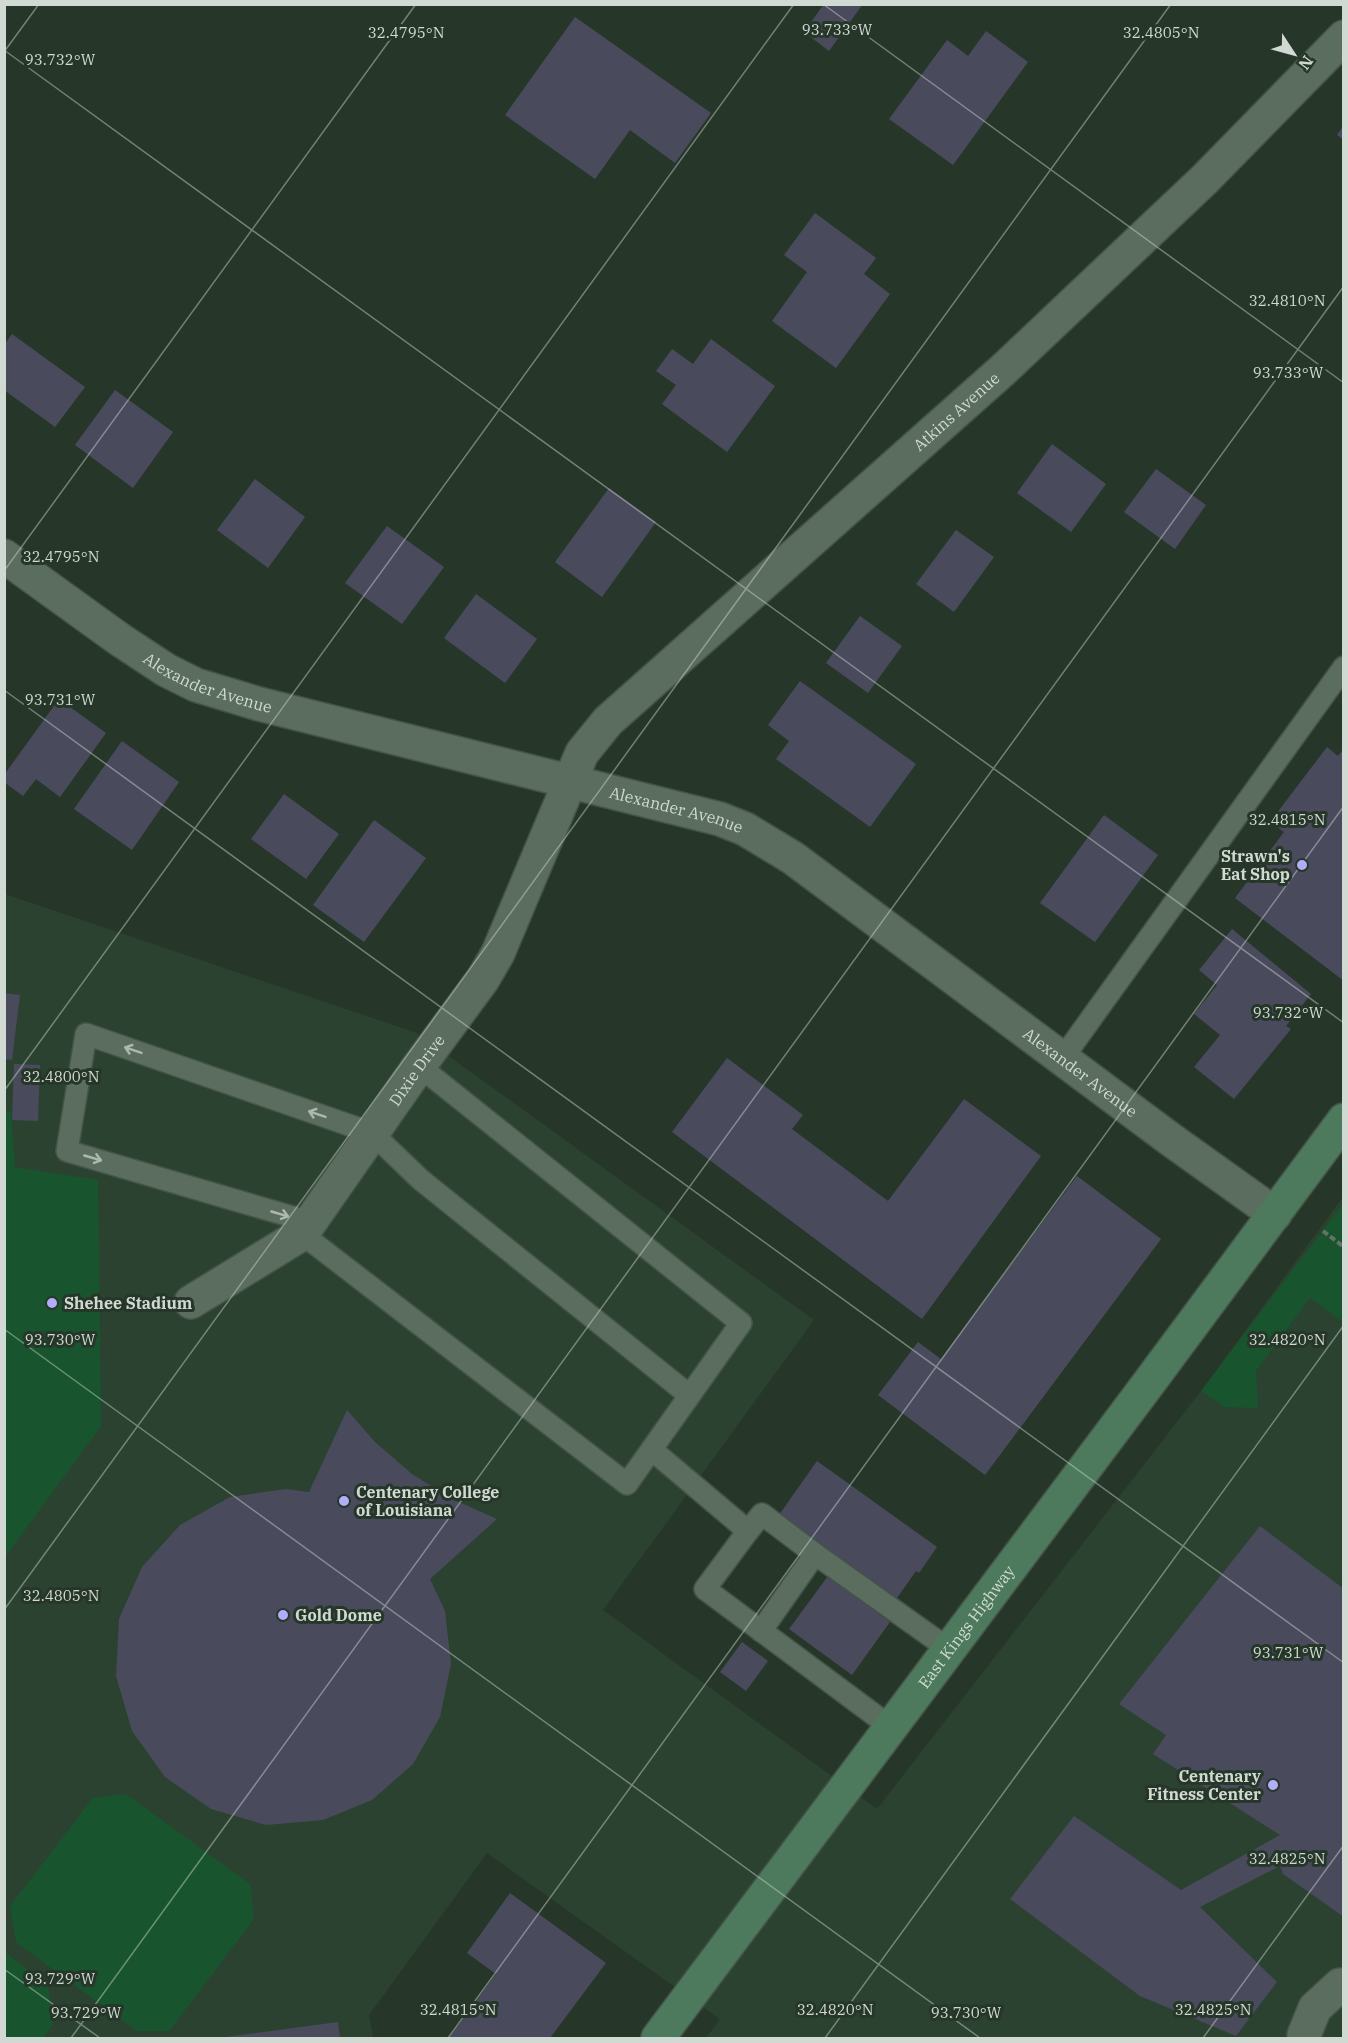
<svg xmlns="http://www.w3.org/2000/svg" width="1348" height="2043" font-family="'IBM Plex Serif',serif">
<rect width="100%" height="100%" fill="#26372a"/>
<polygon fill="#2b4231" points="5,894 417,1033 814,1320 603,1610 877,1809 1201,1391 1343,1197 1343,2038 706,2038 720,2019 487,1853 369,2015 373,2038 5,2038"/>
<g fill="#18552e">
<polygon points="5,1111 11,1112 15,1167 98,1180 101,1426 5,1557"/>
<polygon points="1343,1204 1343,1322 1310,1298 1256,1371 1258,1408 1224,1407 1201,1391"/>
<polygon points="126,1794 250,1884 254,1919 169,2031 137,2031 16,1942 10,1906 93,1798"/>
<polygon points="5,1952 48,1986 53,2025 43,2038 5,2038"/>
</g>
<g fill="#4a4a5d">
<polygon points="824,4 863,4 829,51 804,32"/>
<polygon points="575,17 711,113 675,163 630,130 595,179 505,115"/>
<polygon points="986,31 1028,62 953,165 889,119 947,40 968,56"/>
<polygon points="1344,125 1344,140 1337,135"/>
<polygon points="815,213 876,258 864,274 890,294 836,368 772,321 807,272 784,255"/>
<polygon points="12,334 85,387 55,427 4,390 4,345"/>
<polygon points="711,339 775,386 727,452 662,404 676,385 656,371 672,349 693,364"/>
<polygon points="115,390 173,432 133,488 75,445"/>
<polygon points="1052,444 1106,484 1071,532 1017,493"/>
<polygon points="1156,469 1206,505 1175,549 1124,512"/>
<polygon points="255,479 305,517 268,568 217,530"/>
<polygon points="609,488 656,522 602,597 555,562"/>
<polygon points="387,526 444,567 402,624 345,583"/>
<polygon points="956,530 994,557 954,612 916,584"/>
<polygon points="476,594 537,639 505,683 444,638"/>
<polygon points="860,616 902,646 868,693 826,663"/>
<polygon points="800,681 916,764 870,827 776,759 789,741 768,725"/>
<polygon points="59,699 106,733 60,797 36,779 23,796 4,782 4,775"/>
<polygon points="122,741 179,782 132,850 74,809"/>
<polygon points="1327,747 1338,756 1344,748 1344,981 1235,898 1284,832 1270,822"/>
<polygon points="284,794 339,834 306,879 251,839"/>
<polygon points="1104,815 1158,855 1095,942 1040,903"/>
<polygon points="374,820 426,858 364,942 313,905"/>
<polygon points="1232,929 1311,994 1286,1026 1291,1029 1234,1099 1194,1067 1220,1035 1194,1014 1217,985 1199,970"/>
<polygon points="4,993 20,995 12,1060 4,1059"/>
<polygon points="727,1058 803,1115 792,1129 888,1201 964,1099 1041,1156 922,1319 672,1132"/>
<polygon points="14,1064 40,1065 38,1121 12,1120"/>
<polygon points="1077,1176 1161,1239 985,1475 878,1395 918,1342 941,1359"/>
<polygon points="347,1410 375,1442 412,1474 452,1499 497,1519 430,1579 445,1611 451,1664 440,1717 413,1764 372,1800 323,1820 266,1825 211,1809 165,1777 132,1731 116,1676 119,1619 142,1567 180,1525 230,1497 286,1489 309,1492"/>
<polygon points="817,1461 937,1547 919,1573 916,1571 897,1598 779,1515"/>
<polygon points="1260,1526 1344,1589 1344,1917 1283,1874 1280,1866 1200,1907 1277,1982 1236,2036 1140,1996 1010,1899 1074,1816 1181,1890 1280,1835 1153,1754 1166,1735 1119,1704"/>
<polygon points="828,1576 890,1622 852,1675 789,1629"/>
<polygon points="742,1642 768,1661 746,1691 720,1672"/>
<polygon points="510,1893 606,1963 550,2038 449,2038 496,1974 467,1953"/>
<polygon points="338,2022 340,2038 225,2038 225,2037"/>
</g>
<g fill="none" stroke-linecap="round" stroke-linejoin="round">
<g stroke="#445348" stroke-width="24">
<g id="service">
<polyline points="1062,1059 1344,667"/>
<polyline points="310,1222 67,1151 86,1034 372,1133 421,1180 689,1395"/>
<polyline points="302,1234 627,1484 741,1323 419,1066"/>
<polyline points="652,1450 748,1531 705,1589 892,1728"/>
<polyline points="748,1531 762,1514 815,1554"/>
<polyline points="761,1631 815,1554 950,1650"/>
</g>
</g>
<g stroke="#445348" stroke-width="36">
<g id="minor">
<path id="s1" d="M4,556L119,639L166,670L196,685L259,704L720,819L745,829L793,858L1170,1139L1275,1214"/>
<path id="s2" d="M191,1302L302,1234L419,1066L483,979L498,953L582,753L608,721L1004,369L1205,179L1344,37"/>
<polyline points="1305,2038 1304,2035 1315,2008 1340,1985 1344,1985"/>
</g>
</g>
<g stroke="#445348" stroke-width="36">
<g id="secondary">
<path id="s3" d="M658,2038L1148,1384L1344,1120"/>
</g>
</g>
<polyline stroke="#647368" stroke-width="4" stroke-dasharray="6 3" stroke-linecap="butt" points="1323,1231 1344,1247"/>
<use href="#service" stroke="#5b6d5f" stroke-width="21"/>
<use href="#minor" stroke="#5b6d5f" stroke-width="33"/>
<use href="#secondary" stroke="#4d7a5c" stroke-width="33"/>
</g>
<defs><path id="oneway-shaft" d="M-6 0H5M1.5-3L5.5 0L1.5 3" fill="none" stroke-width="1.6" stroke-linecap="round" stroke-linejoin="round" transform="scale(1.5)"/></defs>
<g stroke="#adb9b0">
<use href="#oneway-shaft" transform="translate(133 1050) rotate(-161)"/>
<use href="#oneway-shaft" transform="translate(317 1114) rotate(-161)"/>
<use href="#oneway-shaft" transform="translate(93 1158) rotate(16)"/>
<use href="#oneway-shaft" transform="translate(280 1214) rotate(16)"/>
</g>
<path fill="none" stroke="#d0dad2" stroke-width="1.5" stroke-opacity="0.45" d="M823,4L1344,383M4,50L1344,1023M4,52L39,4M4,571L416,4M4,690L1344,1663M4,1091L794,4M4,1329L980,2038M4,1610L1171,4M4,1969L100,2038M71,2038L1344,286M448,2038L1344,806M825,2038L1344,1325M1203,2038L1344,1845"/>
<g fill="#b0aefa" stroke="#26372a" stroke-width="2">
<circle cx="1302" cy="865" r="6"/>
<circle cx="52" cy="1303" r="6"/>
<circle cx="344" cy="1501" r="6"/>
<circle cx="283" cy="1615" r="6"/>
<circle cx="1273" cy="1785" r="6"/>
</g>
<g text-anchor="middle" stroke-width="6" stroke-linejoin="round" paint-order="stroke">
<g font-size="16" fill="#d0dad2" stroke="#26372a">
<text dy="6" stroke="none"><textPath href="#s2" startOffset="1197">Atkins Avenue</textPath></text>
<text dy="6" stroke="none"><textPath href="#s1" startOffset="242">Alexander Avenue</textPath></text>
<text dy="6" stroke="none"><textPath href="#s1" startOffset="728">Alexander Avenue</textPath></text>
<text dy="6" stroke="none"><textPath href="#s2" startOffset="330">Dixie Drive</textPath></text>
<text dy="6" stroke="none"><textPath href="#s1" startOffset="1214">Alexander Avenue</textPath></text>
<text dy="6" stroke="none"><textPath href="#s3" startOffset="514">East Kings Highway</textPath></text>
</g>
<g font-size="16" font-weight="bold" fill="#d0dad2" stroke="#26372a" text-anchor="start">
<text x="1290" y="862" text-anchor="end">Strawn's<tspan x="1290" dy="18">Eat Shop</tspan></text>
<text x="64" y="1309">Shehee Stadium</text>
<text x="356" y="1498">Centenary College<tspan x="356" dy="18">of Louisiana</tspan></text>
<text x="295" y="1621">Gold Dome</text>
<text x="1261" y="1782" text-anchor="end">Centenary<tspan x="1261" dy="18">Fitness Center</tspan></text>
</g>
</g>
<g font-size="15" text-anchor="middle" fill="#d0dad2" stroke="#26372a" stroke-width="6" stroke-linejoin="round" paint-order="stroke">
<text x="837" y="35">93.733°W</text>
<text x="406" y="38">32.4795°N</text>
<text x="1161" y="38">32.4805°N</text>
<text x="60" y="65">93.732°W</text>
<text x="1287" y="306">32.4810°N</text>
<text x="1288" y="378">93.733°W</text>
<text x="61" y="562">32.4795°N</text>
<text x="60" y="705">93.731°W</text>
<text x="1287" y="825">32.4815°N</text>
<text x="1288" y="1018">93.732°W</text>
<text x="61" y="1082">32.4800°N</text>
<text x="60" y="1345">93.730°W</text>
<text x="1287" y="1345">32.4820°N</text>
<text x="61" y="1601">32.4805°N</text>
<text x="1288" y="1658">93.731°W</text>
<text x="1287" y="1864">32.4825°N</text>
<text x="60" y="1984">93.729°W</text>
<text x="458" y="2015">32.4815°N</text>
<text x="835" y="2015">32.4820°N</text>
<text x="1213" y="2015">32.4825°N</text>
<text x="86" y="2018">93.729°W</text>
<text x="966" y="2018">93.730°W</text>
</g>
<rect width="1348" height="2043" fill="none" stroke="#d0dad2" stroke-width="12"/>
<g transform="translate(1294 54) rotate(126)" stroke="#26372a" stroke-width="4.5" paint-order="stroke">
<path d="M0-4.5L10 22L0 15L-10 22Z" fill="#d0dad2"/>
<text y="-9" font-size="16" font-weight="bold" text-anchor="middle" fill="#d0dad2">N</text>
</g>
</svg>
